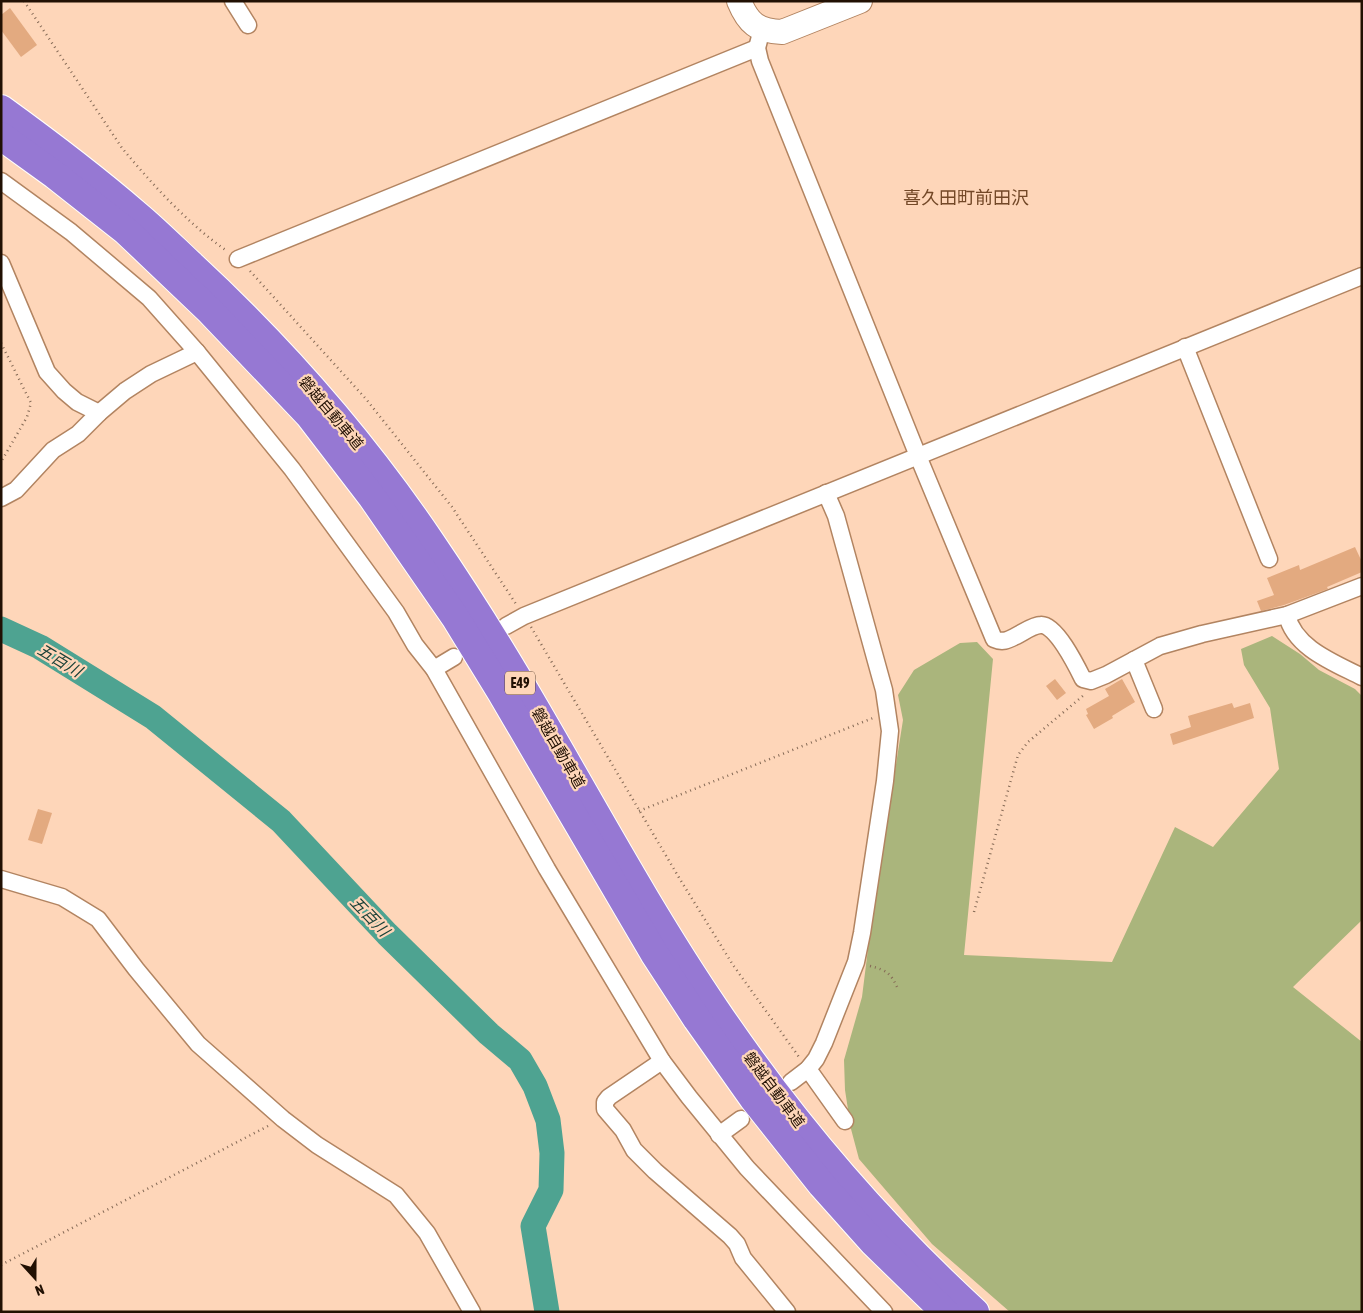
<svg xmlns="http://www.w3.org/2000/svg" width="1363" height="1313" font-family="'Asap Condensed','Noto Sans JP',sans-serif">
<rect width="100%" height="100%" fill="#fed6b9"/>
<polygon fill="#aab57c" points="1272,636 1300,654 1319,670 1355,689 1362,696 1362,920 1293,987 1362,1042 1362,1312 1010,1312 932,1244 859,1159 851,1129 845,1090 844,1060 862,997 872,917 903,720 898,695 914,670 960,643 977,642 993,659 964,955 1112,962 1175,827 1213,847 1279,769 1270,708 1244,665 1241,649"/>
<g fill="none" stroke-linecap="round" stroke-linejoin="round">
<polyline stroke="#4ea391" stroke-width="25" points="1,629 40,647 153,717 281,821 387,934 489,1034 520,1060 535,1086 548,1120 552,1153 551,1190 533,1226 547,1312"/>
</g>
<g fill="#e3aa80">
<polygon points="10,8 37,45 21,57 1,30 1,15"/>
<polygon points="1355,547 1362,562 1362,572 1327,587 1328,589 1284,605 1261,611 1257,601 1274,595 1267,578 1299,565 1300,570"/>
<polygon points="1055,679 1066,693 1057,700 1046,686"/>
<polygon points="1122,679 1135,702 1112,716 1113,718 1094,729 1086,715 1088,714 1086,709 1109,696 1105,689"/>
<polygon points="1232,703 1234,708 1250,703 1254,718 1173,745 1170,734 1191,727 1188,716"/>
<polygon points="38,809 52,813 42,844 28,840"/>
</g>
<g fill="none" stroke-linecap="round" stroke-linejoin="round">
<g stroke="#b28461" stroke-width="19">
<g id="street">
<polyline points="233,1 248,25"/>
<path d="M762,29L757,48L760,61L918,456L994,639C1003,643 1008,640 1016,636C1024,632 1033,625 1041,625C1056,624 1077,667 1083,679L1091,681L1106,675L1160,646L1202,634L1287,615L1362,586"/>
<polyline points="1,181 71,232 149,298 197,352 292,469 396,612 415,645 434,669 547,869 662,1061 689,1097 747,1168 884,1312"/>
<polyline points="238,259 757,48"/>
<polyline points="1,263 47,372 64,391 77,402 99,413"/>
<polyline points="1185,347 1269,559"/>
<polyline points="1,498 16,490 53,450 78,434 99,413 125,391 151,374 197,352"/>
<path d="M1287,615C1294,648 1335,663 1362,677"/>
<polyline points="506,626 524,616 1362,276"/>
<polyline points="1134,660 1154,709"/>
<polyline points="434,669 454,657"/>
<polyline points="1,879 62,897 98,919 136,969 198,1044 283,1119 317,1145 396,1195 427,1233 472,1312"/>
<polyline points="662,1061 609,1097 605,1102 605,1109 623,1130 634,1150 655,1171 730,1236 737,1244 743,1258 787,1312"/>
<polyline points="808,1069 845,1121"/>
<polyline points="791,1082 808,1069 816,1059 824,1043 856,962 862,933 885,781 890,731 884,690 836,516 826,493"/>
<polyline points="719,1135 741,1119"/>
</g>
</g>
<g stroke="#b28461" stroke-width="26">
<path id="secondary" d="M739,1C748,23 757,31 782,32L860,1"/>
</g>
<g stroke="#fff" stroke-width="30">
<g id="highway">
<path d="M1,109C48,143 93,177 137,215C155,230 172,247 189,263C279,346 361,439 430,541C462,588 493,637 522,686C586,794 645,906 715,1009C790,1120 877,1222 975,1312"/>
<polyline points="1,136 55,175 126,231 209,310 309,415 372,497 455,617 501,692 654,953 697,1019 753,1098 822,1185 873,1242 945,1312"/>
</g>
</g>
<g stroke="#856a56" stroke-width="2.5" stroke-dasharray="1 4" stroke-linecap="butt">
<path d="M24,1L122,148C152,184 188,224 227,251"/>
<polyline points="250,271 366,399 452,507 516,604"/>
<polyline points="1,343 31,403 27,417 1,462"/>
<polyline points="531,627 681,881 733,965 799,1057"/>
<polyline points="639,811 873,718"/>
<polyline points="974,912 1018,755 1028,742 1084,695"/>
<path d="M870,966C886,970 891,973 898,989"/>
<polyline points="1,1265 268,1126"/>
</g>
<use href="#street" stroke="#fff" stroke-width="16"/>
<use href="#secondary" stroke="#fff" stroke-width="24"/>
<use href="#highway" stroke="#9678d3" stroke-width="28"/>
</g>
<g text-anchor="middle" stroke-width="4.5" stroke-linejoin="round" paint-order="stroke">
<rect fill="#fed6b9" stroke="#634b3a" stroke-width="1" x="505" y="671.5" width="30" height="23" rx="4"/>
<g font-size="14" font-weight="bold" fill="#211003">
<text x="520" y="688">E49</text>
</g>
<g font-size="15" fill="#211003" stroke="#fed6b9">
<text transform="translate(331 413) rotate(50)" y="5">磐越自動車道</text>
<text transform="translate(558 748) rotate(60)" y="5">磐越自動車道</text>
<text transform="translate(774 1090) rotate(53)" y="5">磐越自動車道</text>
</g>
<g font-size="16" font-style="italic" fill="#194037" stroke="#fed6b9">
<text transform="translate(60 660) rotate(31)" y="6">五百川</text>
<text transform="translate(370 916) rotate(46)" y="6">五百川</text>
</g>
<g font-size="18" fill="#734827" stroke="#fed6b9">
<text x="966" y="204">喜久田町前田沢</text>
</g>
</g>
<rect width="1363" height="1313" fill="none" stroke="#211003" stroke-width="5"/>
<g transform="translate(35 1278) rotate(159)" stroke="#fed6b9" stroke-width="4" paint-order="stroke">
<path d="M0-4L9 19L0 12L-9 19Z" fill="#211003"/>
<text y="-8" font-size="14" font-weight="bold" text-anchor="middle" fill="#211003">N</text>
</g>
</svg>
